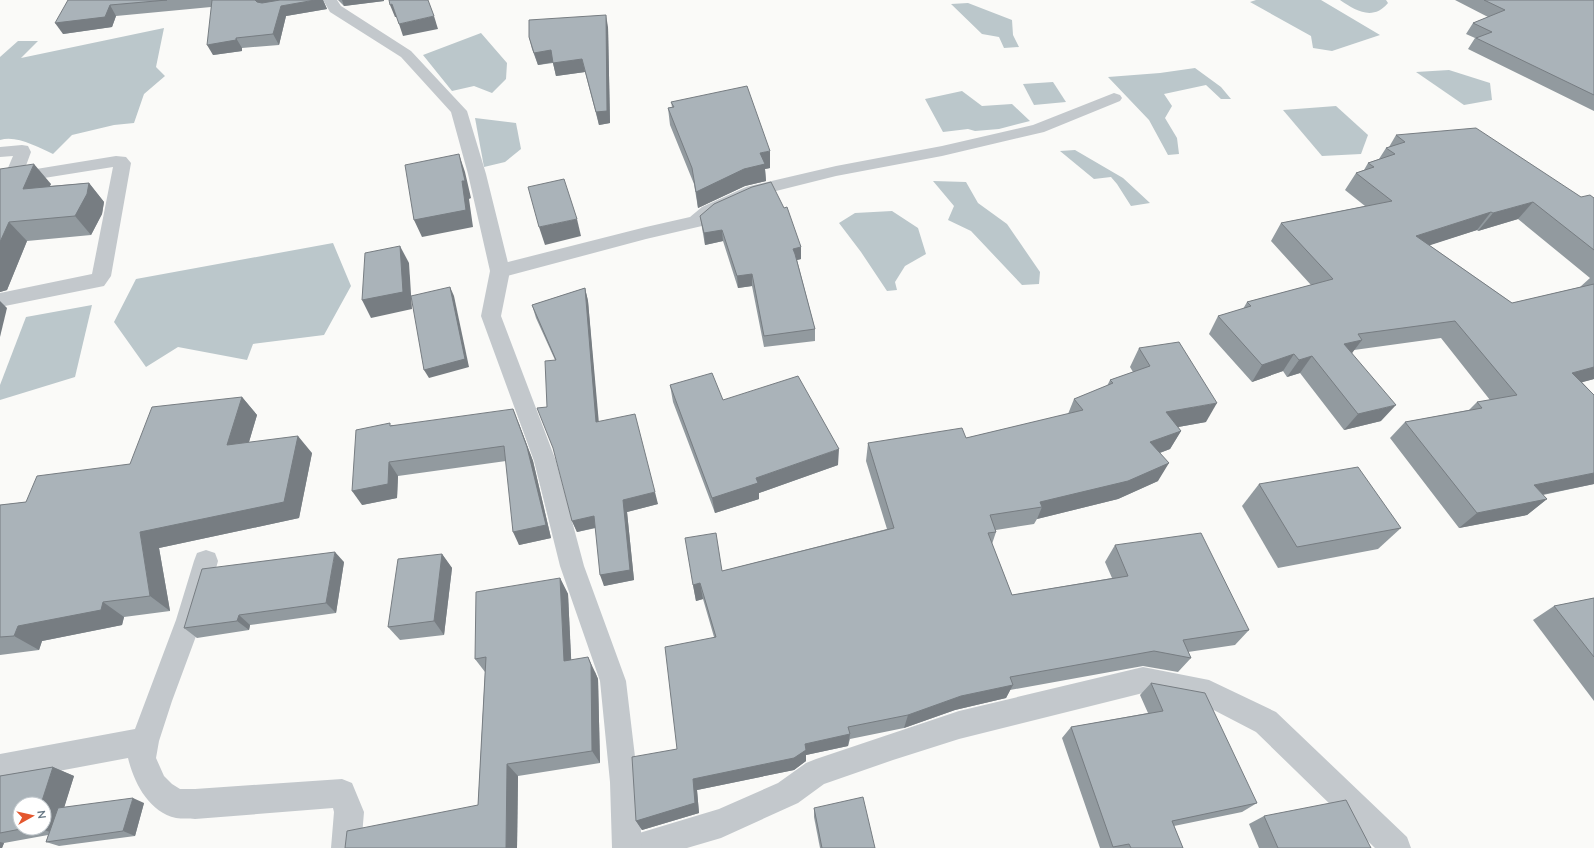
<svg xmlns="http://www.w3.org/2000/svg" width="1594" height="848" font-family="'Nunito Sans',sans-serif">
<rect width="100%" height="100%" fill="#fafaf8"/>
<g fill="#bbc7cb">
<polygon points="1256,0 1321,0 1380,35 1332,51 1313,48 1311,36 1250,2"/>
<path d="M1340,0H1386L1388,3C1373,21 1356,11 1340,0Z"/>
<polygon points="968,3 1012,20 1013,35 1019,47 1004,48 999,37 982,34 951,4"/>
<path d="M164,28L156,67L165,76L144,94L134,123L114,125L72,135L53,154C37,147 17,135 0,140V57L18,41H38L21,58Z"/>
<polygon points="481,33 507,63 506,79 492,93 474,86 452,91 423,55"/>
<polygon points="1195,68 1221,87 1231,99 1221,99 1206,85 1164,94 1172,106 1165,118 1177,138 1179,154 1168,155 1149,120 1108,77 1160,73"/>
<polygon points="1449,70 1490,83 1492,100 1464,105 1416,72"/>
<polygon points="1053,82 1066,102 1034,105 1023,84"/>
<polygon points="962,91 982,106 1012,104 1030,121 999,129 975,131 968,129 943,132 925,99"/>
<polygon points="1336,106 1368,135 1361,154 1322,156 1283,110"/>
<polygon points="475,118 516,123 521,149 505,162 484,167"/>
<polygon points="1075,150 1123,178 1150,203 1131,206 1117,184 1111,177 1094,179 1060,151"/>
<polygon points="933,181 966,182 978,203 1007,224 1040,272 1039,284 1022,285 971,231 948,220 954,206"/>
<polygon points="892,211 918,228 926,254 905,266 895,282 897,290 887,291 861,252 839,223 855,213"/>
<polygon points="333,243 351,286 324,335 253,344 247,360 178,347 146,367 114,322 136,279"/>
<polygon points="92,305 75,377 0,400 0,385 26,317"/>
</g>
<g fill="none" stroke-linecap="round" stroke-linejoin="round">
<g fill="#c3c8cc" fill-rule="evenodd">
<polygon points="1114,93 1120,95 1122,98 1120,101 1044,132 942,156 836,176 752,197 714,215 702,226 646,239 500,278 493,276 490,271 493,266 500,264 646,227 690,217 702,207 746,187 836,166 942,146 1033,125"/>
<polygon points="22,145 28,146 31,152 24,171 116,156 126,157 131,163 111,276 104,286 0,307 0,293 92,274 113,167 19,182 8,179 5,175 13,156 0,157 0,147"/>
<path d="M206,550L215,553L218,561L202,620L172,701L159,741L156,758L164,776L172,784L180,789H195L342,779L352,783L364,812L361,848H331L334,812L333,808L195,819C189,818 182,819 176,818C149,812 134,783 128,758L0,782V754L135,729L176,620L194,561L197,553Z"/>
<polygon points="1143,667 1209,680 1276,712 1407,837 1411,848 1375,848 1256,732 1206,706 1143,693 959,739 893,760 824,784 798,803 721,838 687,848 622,848 626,837 719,809 778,783 806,763 816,759 959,711"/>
</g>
<polygon fill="#c3c8cc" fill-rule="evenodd" points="323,0 337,0 341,6 411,51 467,111 486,174 510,271 501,316 556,461 584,566 626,681 638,782 642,848 612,848 610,782 600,681 560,566 534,461 481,316 490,271 468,174 451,112 401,57 330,12"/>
</g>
<g fill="#929a9f" fill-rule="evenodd">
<polygon points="68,0 323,0 327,9 286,16 279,45 242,48 242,51 213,55 211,7 116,16 112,27 63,34"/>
<polygon points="338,0 384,0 384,1 344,6"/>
<polygon points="1455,0 1594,0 1594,111 1468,49 1475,38 1466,34 1473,23 1488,17"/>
<polygon points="608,27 610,123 599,125 585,72 556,76 553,63 538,65 532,49 529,37"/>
<polygon points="671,102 770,168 765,169 766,181 745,186 698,208 694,184 670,125 668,108 672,107"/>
<path d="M1396,135L1581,197L1594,198V379L1582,382L1594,395V484L1543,495L1547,499L1527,515L1459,528L1390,438L1405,422L1469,410L1477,402L1490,400L1441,338L1354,350L1352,353L1381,421L1344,430L1300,373L1287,377L1283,371L1252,382L1209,334L1218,316L1243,309L1247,302L1311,285L1271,241L1281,223L1365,206L1345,190L1356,173L1364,170L1368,163L1379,159L1386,148L1389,147ZM1518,219L1590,278L1580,287L1512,303L1429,245L1477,230L1478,231Z"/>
<polygon points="0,169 51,184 49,186 89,183 104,202 102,214 91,235 27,241 7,290 0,292"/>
<polygon points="700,216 801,247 801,259 797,260 815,329 815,341 764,347 752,286 738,288 723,241 705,245 702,228"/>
<polygon points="585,288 588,301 598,422 658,504 627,512 634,580 604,586 596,528 577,532 572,521 547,407 555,360 536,318 532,305"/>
<polygon points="1139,348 1206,422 1178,427 1181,431 1170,449 1160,453 1158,481 1118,499 1037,519 1034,524 996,530 996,532 992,544 1012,595 1112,578 1105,562 1115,545 1249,630 1235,645 1188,652 1191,658 1178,672 1143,666 1010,690 1006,698 955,710 904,728 850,739 848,746 806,755 806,761 794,770 697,790 699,813 642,830 636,821 677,749 714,637 703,599 696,601 693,585 722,571 887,529 866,461 868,443 966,438 1068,414 1074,399 1107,386 1110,380 1133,372 1130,367"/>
<polygon points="670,385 723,400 838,465 759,493 759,499 715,513 673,402"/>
<polygon points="242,397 257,415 249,442 312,453 299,518 159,548 170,611 124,617 122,625 42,641 39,650 0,655 0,505 26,502 130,464"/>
<polygon points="519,424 533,461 551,538 519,545 506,461 398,476 397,498 362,505 391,425"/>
<polygon points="1259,484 1401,528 1378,549 1278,568 1242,506"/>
<polygon points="442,554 452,568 444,635 400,640 388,627"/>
<polygon points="344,562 336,613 250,625 249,630 197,638 184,628"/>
<polygon points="560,578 568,594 571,660 595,672 598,679 600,763 518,776 517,848 345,848 478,805 485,672 475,659"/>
<polygon points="1594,598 1594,701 1533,620 1554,606"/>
<polygon points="1151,683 1257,803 1242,812 1174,826 1183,848 1100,848 1062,738 1071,727 1148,713 1140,695"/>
<path d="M53,767L74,776L64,807L144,803L135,836L59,846L46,842L48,835L4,843L2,848H0V776ZM44,804V828H20Z"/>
<polygon points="814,808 875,848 820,848 814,817"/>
<polygon points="1264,816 1371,848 1259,848 1249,824"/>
</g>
<g fill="#777d82">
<polygon points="254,0 282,0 259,9"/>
<polygon points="315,0 323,0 327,9 286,16 279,45 273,34 281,6"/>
<polygon points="342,0 384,0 384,1 344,6"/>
<polygon points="392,4 397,17 395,17 390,5"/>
<polygon points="110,5 116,16 112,27 63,34 55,23"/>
<polygon points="606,15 608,27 610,123 599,125 596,112"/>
<polygon points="434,16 438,29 403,36 399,24"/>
<polygon points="236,38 242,48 242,51 213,55 207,45"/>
<polygon points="551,50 554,62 538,65 534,53"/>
<polygon points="582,59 585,72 556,76 553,63"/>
<polygon points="770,151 770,168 765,169 766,181 745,186 698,208 696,192 760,153"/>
<polygon points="459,154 465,172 471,198 469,199 473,227 422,237 414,220 462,181"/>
<polygon points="34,164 51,184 40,208 23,189"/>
<polygon points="89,183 104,202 102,214 91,235 75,216"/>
<polygon points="1533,202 1518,219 1478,231 1493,213"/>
<polygon points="1491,212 1477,230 1403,254 1416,236"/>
<polygon points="577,219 581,236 545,245 539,227"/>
<polygon points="9,222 27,241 7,290 0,292 0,242"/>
<polygon points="722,230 723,241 705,245 704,233"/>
<polygon points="400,246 409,263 412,309 371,318 362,300"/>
<polygon points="801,247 801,259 793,261 793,249"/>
<polygon points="752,274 752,286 738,288 737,276"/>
<polygon points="450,287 454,296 469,367 429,378 424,370"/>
<polygon points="585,288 588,301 600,435 596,422"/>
<polygon points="0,301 7,308 0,337"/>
<polygon points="1362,340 1349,357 1344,344"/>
<polygon points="1294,354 1283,371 1252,382 1262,365"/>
<polygon points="1312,356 1300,373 1287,377 1299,360"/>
<polygon points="1594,367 1594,379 1554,390 1572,373"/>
<polygon points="242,397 257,415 243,462 227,445"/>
<polygon points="1217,403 1206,422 1156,431 1166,412"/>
<polygon points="1396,405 1381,421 1344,430 1358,414"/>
<polygon points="513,409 519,424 533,461 551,538 519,545 513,532"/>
<polygon points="1181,431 1170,449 1140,460 1150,442"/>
<polygon points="298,436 312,453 299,518 159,548 170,611 150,596 140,532"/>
<polygon points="839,449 838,465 759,493 759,499 715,513 712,498 756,478"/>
<polygon points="389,462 398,476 397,498 362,505 352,491"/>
<polygon points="1169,463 1158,481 1118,499 1037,519 1042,507 1040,502"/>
<polygon points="1594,473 1594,484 1515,500 1534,485"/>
<polygon points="655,492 658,504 627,512 634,580 604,586 600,575 623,500"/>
<polygon points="1547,499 1527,515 1459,528 1477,513"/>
<polygon points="594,516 598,527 577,532 572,521"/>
<polygon points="335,552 344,562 336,613 326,603"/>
<polygon points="442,554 452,568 444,635 434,621"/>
<polygon points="560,578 568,594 572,676 564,661"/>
<polygon points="700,583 703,599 696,601 693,585"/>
<polygon points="103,602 124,617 122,625 42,641 39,650 14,636 18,626"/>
<polygon points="239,615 250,625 249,630 237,621"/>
<polygon points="588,657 595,672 598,679 600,763 592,751"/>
<polygon points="1013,685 1006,698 955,710 904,728 908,715 961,696"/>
<polygon points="850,734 848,746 806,755 806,761 794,770 697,790 699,813 642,830 636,821 693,779 805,744"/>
<polygon points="507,764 518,776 517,848 506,848"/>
<polygon points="53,767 74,776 56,834 38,828 44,828 44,804 41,804"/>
<polygon points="133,798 144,803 135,836 123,831"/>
<polygon points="0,842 4,843 2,848 0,848"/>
</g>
<g fill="#aab3b9" stroke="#777d82">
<polygon points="68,0 167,0 110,5 105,17 55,23"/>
<polygon points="212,0 255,0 257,2 262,3 280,0 315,0 281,6 273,34 236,38 236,40 207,45"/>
<polygon points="389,0 428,0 434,16 399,24 392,4 390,5"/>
<polygon points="1484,0 1594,0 1594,95 1476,38 1492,32 1473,23 1505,10"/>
<polygon points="606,15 607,111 596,112 582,59 553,63 551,50 534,53 529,37 529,20"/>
<polygon points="747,86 770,151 760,153 765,164 744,169 696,192 692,168 668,108 674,107 671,102"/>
<polygon points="1476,128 1581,197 1590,195 1594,198 1594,250 1533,202 1493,213 1491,212 1416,236 1512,303 1594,284 1594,367 1572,373 1594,395 1594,473 1534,485 1547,499 1477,513 1405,422 1482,408 1477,402 1517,395 1455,321 1358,334 1362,340 1344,344 1396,405 1358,414 1312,356 1299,360 1294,354 1262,365 1218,316 1251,306 1247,302 1333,279 1281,223 1392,201 1356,173 1374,167 1368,163 1395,154 1386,148 1405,142 1396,135"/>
<polygon points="459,154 465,181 462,181 466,210 414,220 405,165"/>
<polygon points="34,164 23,189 89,183 87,194 75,216 9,222 0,242 0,169"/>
<polygon points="564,179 577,219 539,227 528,187"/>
<polygon points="771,182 784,208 787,207 801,247 793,249 795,254 815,329 764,336 752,274 737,276 722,230 704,233 700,216 714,204 752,187"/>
<polygon points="400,246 403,292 362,300 365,253"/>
<polygon points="450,287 465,359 424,370 411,296"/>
<polygon points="585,288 596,422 635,414 655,492 623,500 630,570 600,575 594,516 572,521 553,448 537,408 547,407 545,361 556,360 532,305"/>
<polygon points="1179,342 1217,403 1166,412 1181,431 1150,442 1169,463 1128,481 1040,502 1042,507 990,515 996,532 988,533 1012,595 1128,576 1115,545 1201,533 1249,630 1183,640 1191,658 1154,651 1010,677 1013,685 961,696 908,715 848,727 850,734 805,744 806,750 794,758 693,779 695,803 636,821 632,757 677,749 665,647 716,637 700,583 693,585 685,538 716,533 722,571 894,528 868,443 962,428 966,438 1083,410 1074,399 1113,383 1110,380 1150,366 1139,348"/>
<polygon points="712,373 723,400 798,376 839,449 756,478 758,483 712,498 670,385"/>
<polygon points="242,397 227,445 298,436 284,502 140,532 150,596 103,602 101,610 18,626 14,636 0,637 0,505 26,502 37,476 130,464 152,407"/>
<polygon points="513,409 527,447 546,525 513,532 504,446 389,462 388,484 352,491 356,430 390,423 390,426"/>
<polygon points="1358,467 1401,528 1297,547 1259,484"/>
<polygon points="335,552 326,603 239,615 237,621 184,628 202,569"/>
<polygon points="442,554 434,621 388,627 398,559"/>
<polygon points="560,578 564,661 588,657 591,665 592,751 507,764 506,848 345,848 347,831 478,805 486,657 475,659 476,592"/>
<polygon points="1594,598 1594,657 1554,606"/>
<polygon points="1151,683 1205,693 1257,803 1172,821 1183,848 1131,848 1129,844 1113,847 1071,727 1163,711"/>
<polygon points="53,767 41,804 20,804 20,828 26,828 0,833 0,776"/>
<polygon points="863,797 875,848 822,848 814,808"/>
<polygon points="133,798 123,831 46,842 58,808"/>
<polygon points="1346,800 1371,848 1278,848 1264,816"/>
</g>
<g transform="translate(32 816) rotate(82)"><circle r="19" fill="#ffffff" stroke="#c1c8cd"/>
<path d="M0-3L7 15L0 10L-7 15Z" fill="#e4572e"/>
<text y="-6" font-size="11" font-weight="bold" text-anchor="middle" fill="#657683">N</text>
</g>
</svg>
